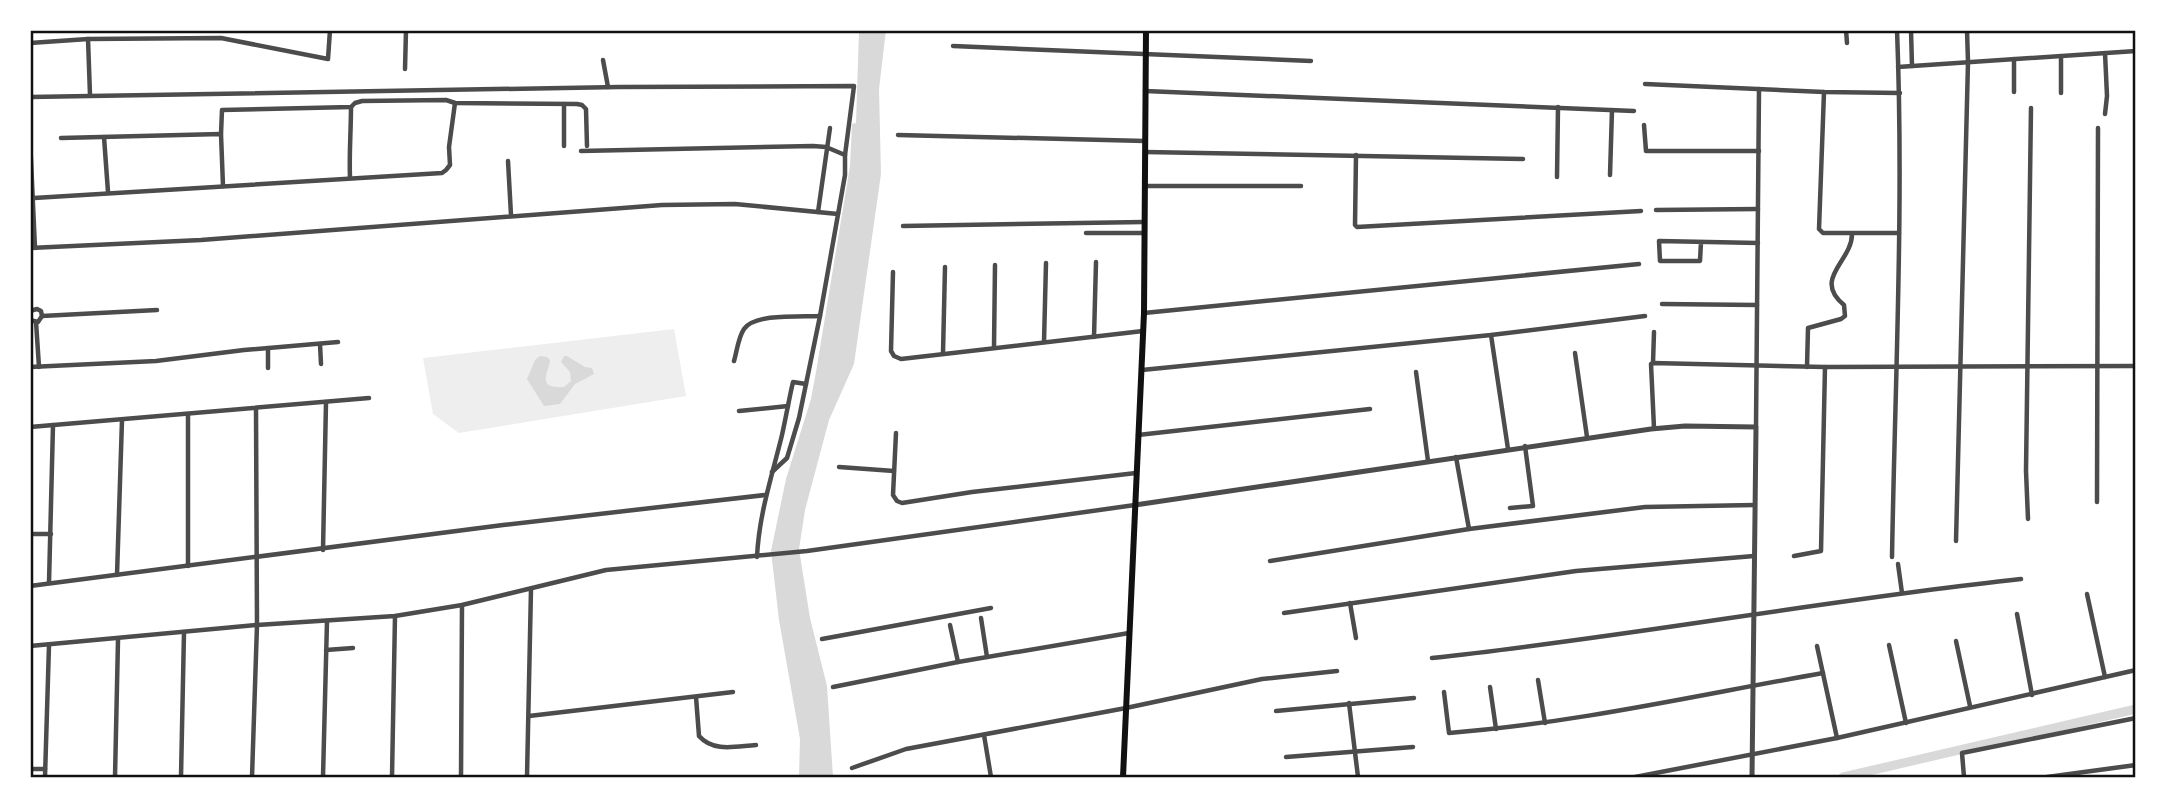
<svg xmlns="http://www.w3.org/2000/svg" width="2166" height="807" font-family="Figtree,sans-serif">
<rect width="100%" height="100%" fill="#fff"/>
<polygon fill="#eee" points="674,329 686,396 459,433 433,414 423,358"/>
<g fill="#d9d9d9">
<polygon points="864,30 886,30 879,89 881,174 854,364 829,420 805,510 799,549 810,618 827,686 833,777 799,777 800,739 779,620 771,551 786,479 811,399 816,372 850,166 852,124 856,123 859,31"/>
<path d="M540,356L547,357L550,360C549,372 535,389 564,387L571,381L570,372L561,362L564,356H567L585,367L592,368L594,374L575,384L560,404L544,406L527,379L535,360Z"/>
</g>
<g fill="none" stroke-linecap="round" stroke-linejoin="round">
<polyline stroke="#d9d9d9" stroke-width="9" points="1843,777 2136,709"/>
<g stroke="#4c4c4c" stroke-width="4.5">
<polyline points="1846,30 1847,43"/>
<polyline points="1911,30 1912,66"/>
<polyline points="88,39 90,95"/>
<polyline points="30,43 88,39 221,38 328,59 330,30"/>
<polyline points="953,46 1311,61"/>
<polyline points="2105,53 2107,96 2105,114"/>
<polyline points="2061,56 2061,93"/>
<polyline points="2014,59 2014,92"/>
<polyline points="603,60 608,87"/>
<polyline points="1898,67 2136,51"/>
<polyline points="405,69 406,30"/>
<polyline points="1645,84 1824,92 1900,93"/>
<polyline points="1145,91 1634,111"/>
<polyline points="1824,92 1819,229 1823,233 1899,233"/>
<polyline points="30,97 619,87 854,86 845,155 845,175 820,316 799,418 787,458 772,472"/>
<polyline points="564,104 564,146"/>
<polyline points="1644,125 1646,151 1759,151"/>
<polyline points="221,134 222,110 351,107 355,103 362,101 446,100 455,103 577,104 582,105 586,109 587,146"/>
<polyline points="898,135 1145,141"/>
<polyline points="104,137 108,192"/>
<polyline points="30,138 35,248"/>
<polyline points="61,138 221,134 223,186"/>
<polyline points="581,151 813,146 826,147 845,155"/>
<polyline points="1145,152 1523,159"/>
<polyline points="1356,155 1355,225 1357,227 1641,211"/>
<polyline points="508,161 511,215"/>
<polyline points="1610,175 1612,110"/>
<polyline points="1557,177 1558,107"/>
<path d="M350,178C349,154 351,131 351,107"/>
<polyline points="1145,186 1301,186"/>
<polyline points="34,198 442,173 446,170 450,165 449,147 455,103"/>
<polyline points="1656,210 1758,209"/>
<polyline points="818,212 830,128"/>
<polyline points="903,226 1144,222"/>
<polyline points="1086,233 1144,233"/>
<polyline points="1701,242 1700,261 1660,261 1659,241 1758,243"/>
<polyline points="30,248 201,240 662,205 735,204 838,214"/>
<polyline points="893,272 891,351 894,356 901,359 1143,331"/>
<polyline points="1662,304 1757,305"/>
<polyline points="30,311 37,309 41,311 42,316 38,322 30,320"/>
<polyline points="1144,313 1639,264"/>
<polyline points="42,316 157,310"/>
<polyline points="36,322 39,367"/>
<polyline points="1491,335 1508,449"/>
<polyline points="1094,337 1096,262"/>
<polyline points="1044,342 1046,263"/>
<polyline points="320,344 321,364"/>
<polyline points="994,347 995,265"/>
<polyline points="268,348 268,368"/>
<polyline points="943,353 945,267"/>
<polyline points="1575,353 1587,437"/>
<path d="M734,361C737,351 738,338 744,329C755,313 801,317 820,316"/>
<polyline points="1653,363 1654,332"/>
<polyline points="30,367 156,361 244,350 338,342"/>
<path d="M1807,367L1808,328L1841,319L1845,316L1844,305C1812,278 1852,262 1852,234"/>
<polyline points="1142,370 1491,335 1645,316"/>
<polyline points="1416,372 1428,461"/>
<polyline points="739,411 788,406"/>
<polyline points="30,427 369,398"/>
<polyline points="1756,427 1759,89"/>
<polyline points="1654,428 1651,364 1653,363 1825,367 2136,366"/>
<polyline points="896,433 893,495 897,501 902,503 972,492 1136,473"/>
<polyline points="1138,435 1370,409"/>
<polyline points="1456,457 1469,529"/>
<polyline points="839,467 894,471"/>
<polyline points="2097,502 2098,128"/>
<polyline points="1510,508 1533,506 1525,446"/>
<polyline points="2028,519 2026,471 2031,108"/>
<polyline points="30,534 51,534"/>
<polyline points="1956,541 1968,62 1967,30"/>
<polyline points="323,550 326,402"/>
<polyline points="1794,556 1821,551 1825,367"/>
<path d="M757,557C759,514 772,476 782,435C786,417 789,399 793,382L806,384"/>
<path d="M1892,557C1895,382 1904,205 1897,30"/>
<polyline points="1270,561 1469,529 1645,507 1755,505"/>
<polyline points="1898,564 1902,593"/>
<polyline points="188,566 188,414"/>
<polyline points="117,575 122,420"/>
<polyline points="49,583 53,425"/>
<polyline points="30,586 503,525 765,495"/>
<polyline points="2087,594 2105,677"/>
<polyline points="1350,603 1356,638"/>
<polyline points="1284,613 1576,571 1754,556"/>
<polyline points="2017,614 2032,695"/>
<polyline points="981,618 987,657"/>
<polyline points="950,625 958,662"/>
<polyline points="822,639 991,608"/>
<polyline points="1956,641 1970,706"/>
<polyline points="1889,645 1906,723"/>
<polyline points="30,646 257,625 395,616 462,605 606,570 807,551 1135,505"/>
<polyline points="1817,646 1837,738"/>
<polyline points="326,650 353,648"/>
<path d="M1432,658C1629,637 1824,600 2021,579"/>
<polyline points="1538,680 1545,723"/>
<polyline points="833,687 958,662 1129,633"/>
<polyline points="1490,687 1496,729"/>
<path d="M1444,692L1449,733C1576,723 1698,695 1823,673"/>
<path d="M696,697L699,736C714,753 737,746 756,745"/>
<polyline points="1349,703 1358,777"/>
<polyline points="1276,711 1414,698"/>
<polyline points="529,716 733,692"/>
<polyline points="984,735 991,777"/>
<polyline points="1286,757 1413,747"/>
<polyline points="852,768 906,749 1126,708 1262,679 1337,671"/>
<polyline points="30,769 45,769"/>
<polyline points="45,777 49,645"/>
<polyline points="115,777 118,640"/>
<polyline points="181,777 184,632"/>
<polyline points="252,777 257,625 256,409"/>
<polyline points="323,777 327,621"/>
<polyline points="392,777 395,616"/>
<polyline points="461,777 462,605"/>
<polyline points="527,777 531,589"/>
<polyline points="1635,777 1837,738 2136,670"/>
<polyline points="1964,777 1962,753 2136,718"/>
<polyline points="2047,777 2136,765"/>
</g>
<polyline stroke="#4c4c4c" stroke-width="5" points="1135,505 1651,429 1685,426 1756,427 1752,777"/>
<polyline stroke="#111" stroke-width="6" points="1123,777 1144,313 1146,30"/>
</g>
<rect width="2166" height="807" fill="none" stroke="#ffffff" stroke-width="63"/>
<rect x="32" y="32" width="2102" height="744" fill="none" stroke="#111" stroke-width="2.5"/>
</svg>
